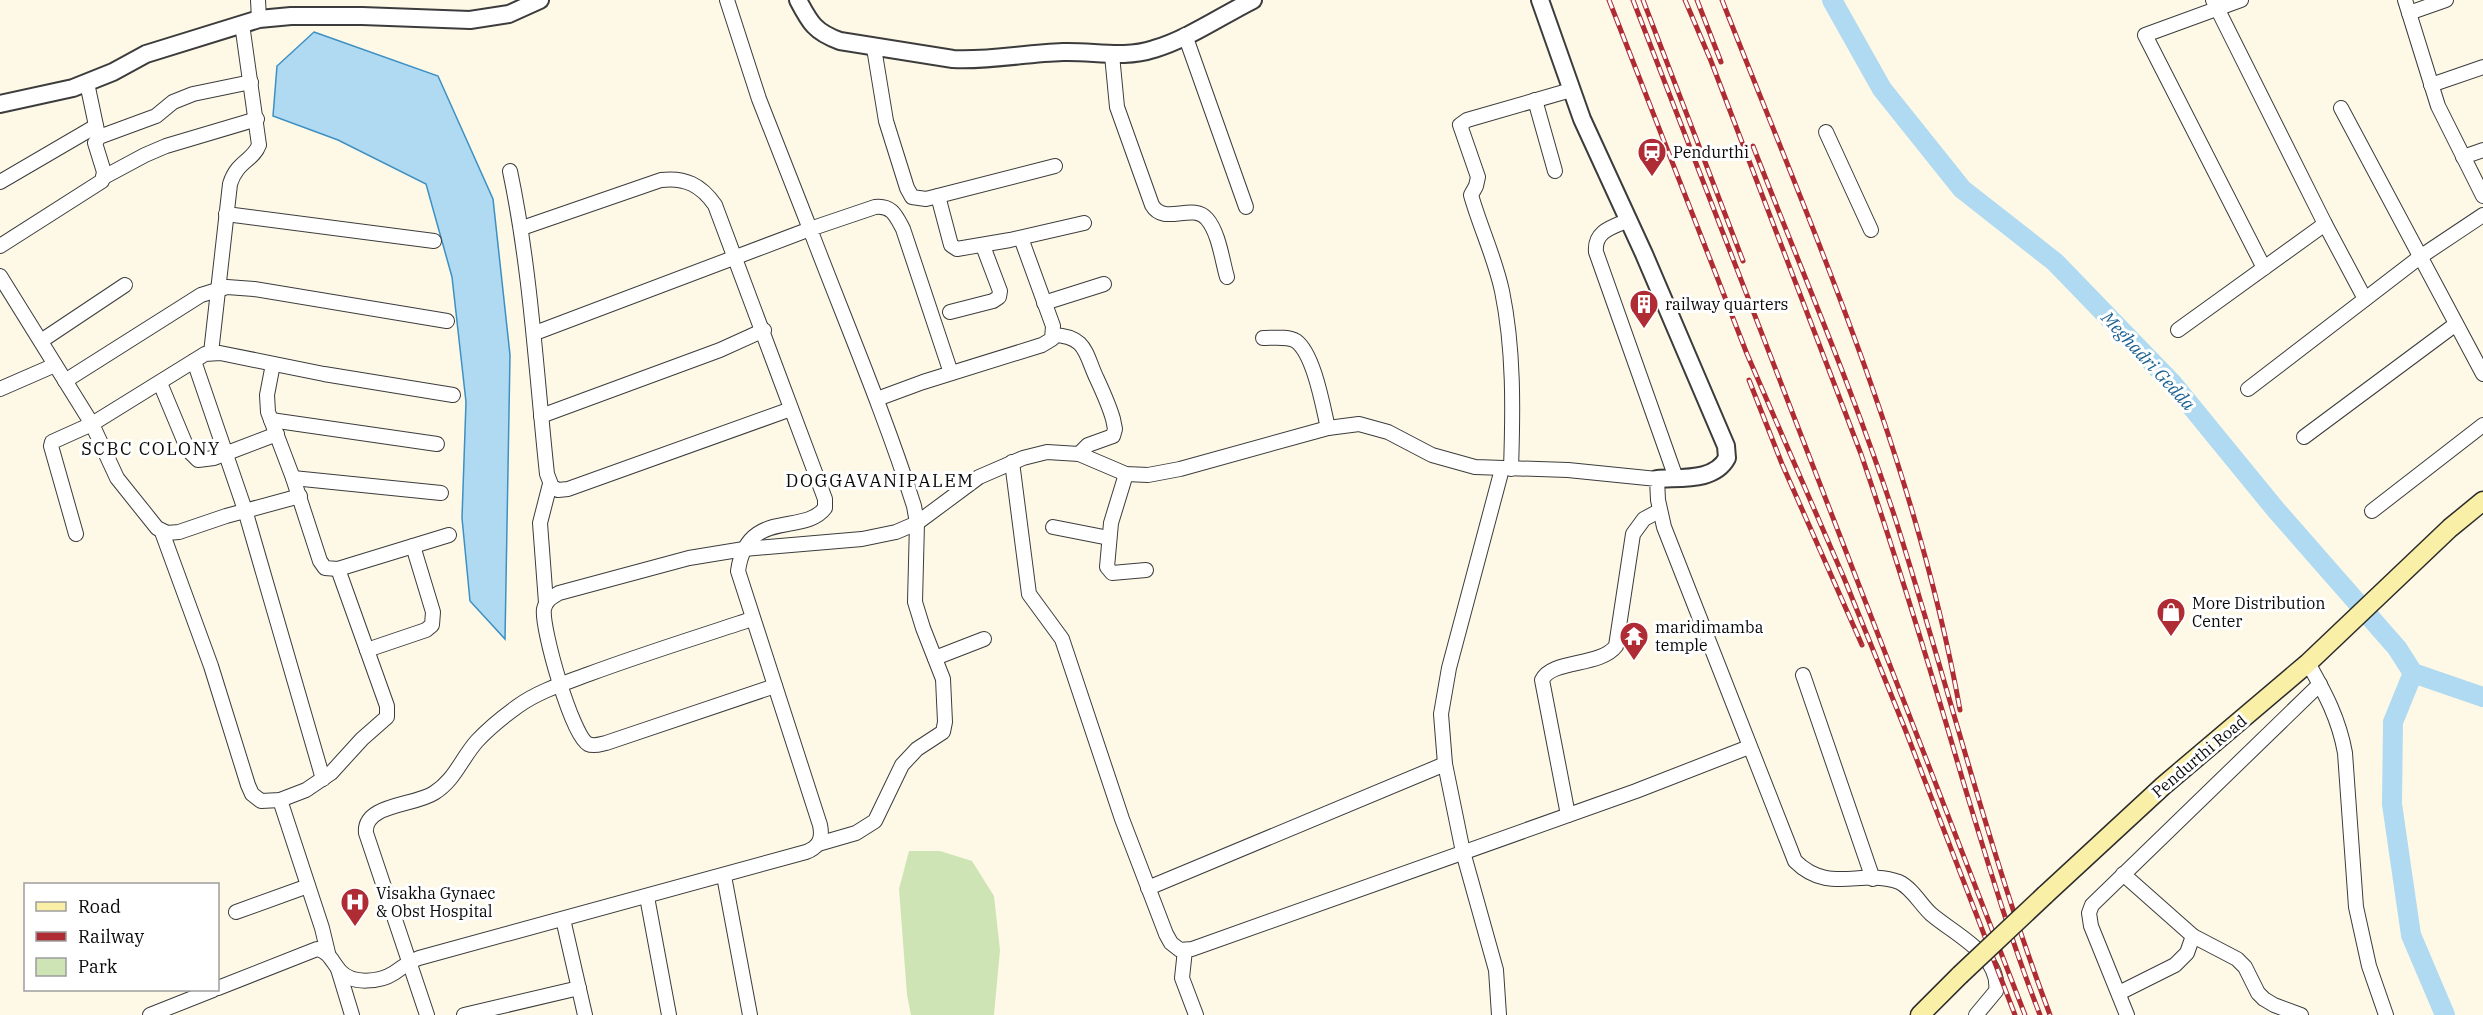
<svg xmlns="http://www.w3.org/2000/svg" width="2483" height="1015" font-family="'IBM Plex Serif',serif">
<rect width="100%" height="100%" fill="#fef9e7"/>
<polygon fill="#cee4b4" points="909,851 940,851 972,861 994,896 1000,950 994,1015 911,1015 907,995 899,889"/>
<polygon fill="#b0daf1" stroke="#3c90c3" stroke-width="1.5" points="314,32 438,76 493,199 510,355 505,639 470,601 462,518 466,402 452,277 426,184 338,140 273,116 277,66"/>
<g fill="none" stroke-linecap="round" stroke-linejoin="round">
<g stroke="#b0daf1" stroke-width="20">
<polyline points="1832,0 1882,89 1962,189 2055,262 2173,384 2276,510 2397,648 2413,673 2483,697"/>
<polyline points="2413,673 2393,722 2392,804 2411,935 2445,1015"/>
</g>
<g stroke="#3c3c3c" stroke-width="16">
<g id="minor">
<polyline points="258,0 259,19"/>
<polyline points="2213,0 2325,224 2365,299"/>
<polyline points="2241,0 2145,35 2264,268"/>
<polyline points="2405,0 2438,106 2483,196"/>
<polyline points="2409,13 2446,0"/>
<polyline points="1185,35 1246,207"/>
<polyline points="874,48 886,121 907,188 912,197 926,199 1055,166"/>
<path d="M1112,55L1117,107L1152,205C1164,226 1193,202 1207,219C1219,233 1222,260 1227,277"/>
<polyline points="87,83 98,135"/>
<polyline points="2431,85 2483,67"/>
<polyline points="1535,100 1555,171"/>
<polyline points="2341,108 2483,374"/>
<polyline points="1826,132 1871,230"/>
<polyline points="2463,157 2483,150"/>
<path d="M510,171C531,271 536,372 547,474L552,487L558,490L568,489L791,409"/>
<polyline points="104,177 145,155 166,146 257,119"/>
<polyline points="0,182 96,126"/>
<polyline points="938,196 951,245 957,249 1010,240 1084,223"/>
<polyline points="226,214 434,241"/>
<path d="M1629,220C1612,227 1594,231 1596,252L1676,478"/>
<polyline points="0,246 102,181 104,172 95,143 99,137 156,116 173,102 193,94 251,82"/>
<polyline points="0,276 92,424 117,478 157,528 167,533 179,532 226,516 300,496"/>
<polyline points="1044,303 1104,284"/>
<polyline points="950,312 993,301 999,297 1000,291 983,246"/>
<polyline points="2178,330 2325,224"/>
<polyline points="535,333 810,229 759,99 727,0"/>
<path d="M1053,335C1087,336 1085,354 1097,379C1103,392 1109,405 1113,419L1115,429L1113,436L1088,445L1079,454"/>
<path d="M1263,338C1273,338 1288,336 1296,341C1314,354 1323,407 1328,428"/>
<polyline points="41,341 125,285"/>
<path d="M211,353L230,184C237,161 253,161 259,145L242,24"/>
<polyline points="194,361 245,510 323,779"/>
<polyline points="273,364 267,395 268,412 293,478 320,561 325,568 338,569 449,535"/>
<polyline points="65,381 201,295 227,287 254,289 447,321"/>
<polyline points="160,383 188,450 198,460 214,458 277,434"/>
<polyline points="0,389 55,365"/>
<polyline points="2248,389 2420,257 2483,215"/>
<polyline points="877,399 923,382 1042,345 1052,339 1053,326 1021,238"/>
<polyline points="541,416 720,350 764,330"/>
<polyline points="271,420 437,444"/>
<polyline points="2304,437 2456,324"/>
<polyline points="1012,462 1029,594 1062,639 1122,819 1166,934 1171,943 1180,950 1192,949 1636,791 1749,747"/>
<path d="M1511,469C1513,410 1514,349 1502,291C1495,258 1480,227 1471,195L1476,186L1478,177L1460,125L1467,120L1571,90"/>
<polyline points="1126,474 1111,523 1107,567 1112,573 1146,570"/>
<polyline points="293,478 441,493"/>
<polyline points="2372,511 2483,425"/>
<polyline points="1053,527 1109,538"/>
<polyline points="162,532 211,666 248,785 252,794 261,801 280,800 306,790 331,773 362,739 387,717 387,706 338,569"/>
<polyline points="76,534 51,446 52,442 92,424 205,354 220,353 324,374 453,395"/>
<polyline points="546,603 540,523 550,484"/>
<polyline points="367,650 426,630 432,625 433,612 413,546"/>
<polyline points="935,658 984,639"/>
<path d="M2308,663C2325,693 2339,719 2345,753L2356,907L2369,966L2386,1015"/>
<polyline points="1803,675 1873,879"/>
<path d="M775,686L606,743C601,744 594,747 588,744C572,736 541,627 544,609C546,600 552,597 559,593L689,558L744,549L862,539L896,532L917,523L979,477L1023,458L1047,452L1079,454L1126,474L1148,475L1180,469L1328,428L1359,424L1388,432L1432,455L1475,467L1568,470L1657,479L1658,500L1664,527L1795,861C1829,895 1862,868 1899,882C1912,888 1921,905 1931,914C1954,934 2001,955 1996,991L1976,1015"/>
<polyline points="280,800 322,928 328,953"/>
<path d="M1568,815L1542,680C1552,659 1600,667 1616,646L1633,534L1644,519L1659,511"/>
<path d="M818,844L856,833L875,821L902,765L917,749L943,732L945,722L943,679L923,628L915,602L917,523L914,506C884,412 845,321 810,229L875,207C892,205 896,216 903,229L951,373"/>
<polyline points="2123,874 2193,936 2237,959 2245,967 2258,993 2264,999 2274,1005 2301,1015"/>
<polyline points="724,876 750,1015"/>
<polyline points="1148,888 1445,764"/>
<polyline points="647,897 669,1015"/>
<polyline points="236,912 308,886"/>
<polyline points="563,919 585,1015"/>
<polyline points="1185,950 1182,978 1196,1015"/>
<polyline points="338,969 352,1015"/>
<path d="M218,988L317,949C330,952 332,962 340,971C352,985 380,982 394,973C403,967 408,962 419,958L806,852C819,847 823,839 820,825L738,571C747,507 804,536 825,508V499L715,205C701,185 685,177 661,180L522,228"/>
<polyline points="2119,993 2175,965 2187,953 2193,936"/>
<polyline points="150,1015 213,990"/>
<path d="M427,1015L366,833C363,804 414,806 434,793C455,780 461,759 477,741C489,728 504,716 518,706C539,691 565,683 589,674C643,654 698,637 752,619"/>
<polyline points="464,1015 579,988"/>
<polyline points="1499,1015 1496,970 1463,852 1445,764 1441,714 1449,668 1502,469"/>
<polyline points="2127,1015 2091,926 2089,913 2092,905 2320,684"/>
</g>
</g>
<g stroke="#3c3c3c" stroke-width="20">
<g id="tertiary">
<path d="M798,0C810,23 815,32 840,41L953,59C990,61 1026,53 1063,52C1094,51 1124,59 1154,49C1186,40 1223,15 1253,0"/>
<path d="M1540,0L1582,119L1644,254L1726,446L1727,458C1714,482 1680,477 1657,479"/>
<polyline points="0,104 73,88 113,72 146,54 259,19 291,16 362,16 470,20 509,14 540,0"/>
</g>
</g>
<g stroke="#2b2b2b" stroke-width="21">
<g id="secondary">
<polyline points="2045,895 2163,786 2308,663 2450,528 2483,501"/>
<polyline points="1920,1015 1960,975"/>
</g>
</g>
<use href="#minor" stroke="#fff" stroke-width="14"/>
<use href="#tertiary" stroke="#fff" stroke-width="16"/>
<use href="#secondary" stroke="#faefa6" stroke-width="18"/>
<g stroke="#af2c35" stroke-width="5">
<g id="rail">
<polyline points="1609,0 1747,354 1844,578 1905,729 2015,1015"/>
<polyline points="1633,0 2025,1015"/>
<polyline points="1643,0 1743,261"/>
<path d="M1685,0L1711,61L1861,454C1898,562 1931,671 1963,781C1987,860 2010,938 2040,1015"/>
<polyline points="1697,0 1721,62"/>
<path d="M1722,0C1813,232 1916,463 1960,710"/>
<path d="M1753,146C1801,270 1855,394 1896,521C1948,685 1989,853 2050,1015"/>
<polyline points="1749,380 1782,464 1862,645"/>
</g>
</g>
<use href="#rail" stroke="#fff" stroke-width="3" stroke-dasharray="9" stroke-linecap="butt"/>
<g stroke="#2b2b2b" stroke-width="21" stroke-linecap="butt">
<polyline id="secondary-bridge" points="1960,975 2045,895"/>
</g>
<use href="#secondary-bridge" stroke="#faefa6" stroke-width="18"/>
</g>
<defs>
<g id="station-pin" transform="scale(1.5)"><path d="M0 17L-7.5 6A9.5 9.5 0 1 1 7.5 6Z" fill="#af2c35" stroke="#fff"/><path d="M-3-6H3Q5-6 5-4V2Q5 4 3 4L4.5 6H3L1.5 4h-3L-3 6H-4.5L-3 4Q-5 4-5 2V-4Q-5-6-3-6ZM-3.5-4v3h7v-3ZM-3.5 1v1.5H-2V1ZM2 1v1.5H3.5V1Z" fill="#fff"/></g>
<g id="building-pin" transform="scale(1.5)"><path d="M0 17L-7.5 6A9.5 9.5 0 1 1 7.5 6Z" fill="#af2c35" stroke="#fff"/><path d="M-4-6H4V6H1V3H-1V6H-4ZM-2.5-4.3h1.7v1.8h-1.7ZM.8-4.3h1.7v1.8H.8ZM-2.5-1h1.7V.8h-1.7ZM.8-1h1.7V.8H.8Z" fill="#fff"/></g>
<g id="shop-pin" transform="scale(1.5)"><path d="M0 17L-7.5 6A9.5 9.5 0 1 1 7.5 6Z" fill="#af2c35" stroke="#fff"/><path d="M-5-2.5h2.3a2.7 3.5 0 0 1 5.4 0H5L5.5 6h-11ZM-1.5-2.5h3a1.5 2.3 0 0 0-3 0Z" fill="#fff"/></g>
<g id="temple-pin" transform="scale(1.5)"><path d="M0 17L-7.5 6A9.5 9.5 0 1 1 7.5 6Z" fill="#af2c35" stroke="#fff"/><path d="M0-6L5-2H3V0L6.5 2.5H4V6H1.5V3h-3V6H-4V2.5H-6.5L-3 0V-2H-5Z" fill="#fff"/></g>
<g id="hospital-pin" transform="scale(1.5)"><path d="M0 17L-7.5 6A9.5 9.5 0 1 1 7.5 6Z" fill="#af2c35" stroke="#fff"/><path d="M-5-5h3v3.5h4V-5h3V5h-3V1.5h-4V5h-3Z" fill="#fff"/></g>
</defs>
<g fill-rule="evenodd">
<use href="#station-pin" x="1652" y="152"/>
<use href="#building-pin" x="1644" y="304"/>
<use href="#shop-pin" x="2171" y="612"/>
<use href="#temple-pin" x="1634" y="636"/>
<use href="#hospital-pin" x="355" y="902"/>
</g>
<g text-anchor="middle" stroke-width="6" stroke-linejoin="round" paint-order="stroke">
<g font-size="16" fill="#090909" stroke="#fff" text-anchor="start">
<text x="1673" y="158">Pendurthi</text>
<text x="1665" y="310">railway quarters</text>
<text x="2192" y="609">More Distribution<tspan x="2192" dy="18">Center</tspan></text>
<text x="1655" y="633">maridimamba<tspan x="1655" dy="18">temple</tspan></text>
<text x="376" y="899">Visakha Gynaec<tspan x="376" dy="18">&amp; Obst Hospital</tspan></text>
</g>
<g font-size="16" fill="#090909" stroke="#fff">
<text transform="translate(2199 756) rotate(-40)" y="6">Pendurthi Road</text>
</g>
<g font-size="18" font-style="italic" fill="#1d6191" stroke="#fff">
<text transform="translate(2148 361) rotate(47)" y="6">Meghadri Gedda</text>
</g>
<g font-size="18" letter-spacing="1.5" fill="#090909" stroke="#fff">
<text x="151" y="455">SCBC COLONY</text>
<text x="880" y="487">DOGGAVANIPALEM</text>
</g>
</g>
<rect x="24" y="883" width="195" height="108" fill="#ffffff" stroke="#9d9d9d" stroke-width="1.5"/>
<rect x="36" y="902" width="30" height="9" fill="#faefa6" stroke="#9d9d9d" stroke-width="1.5"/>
<text x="78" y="913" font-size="18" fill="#090909">Road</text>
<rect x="36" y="932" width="30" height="9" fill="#af2c35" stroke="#9d9d9d" stroke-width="1.5"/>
<text x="78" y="943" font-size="18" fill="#090909">Railway</text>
<rect x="36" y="958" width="30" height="18" fill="#cee4b4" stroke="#9d9d9d" stroke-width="1.5"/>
<text x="78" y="973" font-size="18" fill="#090909">Park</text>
</svg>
